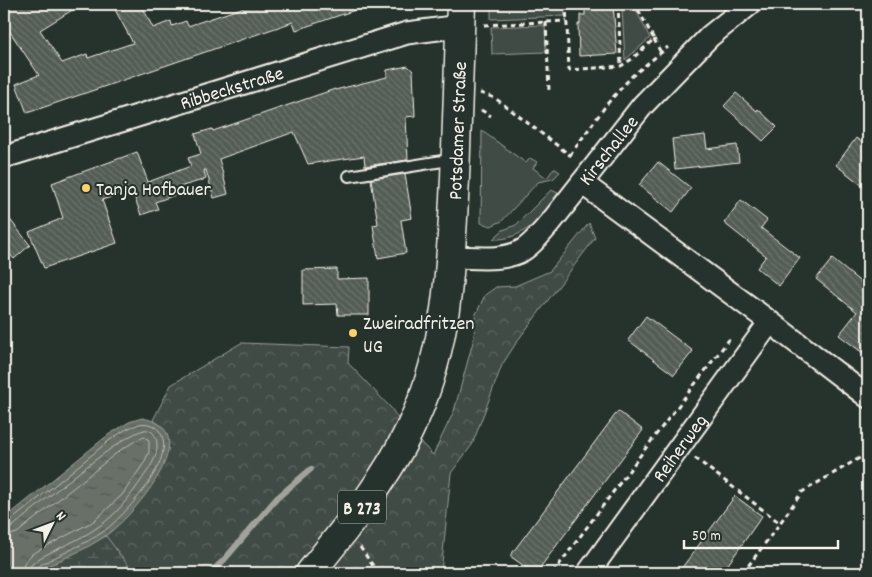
<svg xmlns="http://www.w3.org/2000/svg" width="872" height="577" font-family="Dekko,sans-serif">
<defs>
<pattern id="forest-crowns" width="20" height="18" patternUnits="userSpaceOnUse" patternTransform="scale(1.25)"><rect width="20" height="18" fill="#414b45"/><path d="M2 6a3 3 0 1 1 6 0M12 15a3 3 0 1 1 6 0" fill="none" stroke="#5d6560"/></pattern>
<pattern id="wetland-marsh" width="20" height="14" patternUnits="userSpaceOnUse" patternTransform="scale(1.25)"><rect width="20" height="14" fill="#414b45"/><path d="M1 5h8M5 5V1M11 12h8M15 12V8" fill="none" stroke="#5d6560"/></pattern>
<pattern id="water-ripples" width="26" height="14" patternUnits="userSpaceOnUse" patternTransform="scale(1.25)"><rect width="26" height="14" fill="#676f68"/><path d="M2 4q2-2 4 0t4 0M15 11q2-2 4 0t4 0" fill="none" stroke="#565a55"/></pattern>
<pattern id="building-back-hatch" width="6" height="6" patternUnits="userSpaceOnUse" patternTransform="scale(1.25)"><rect width="6" height="6" fill="#525c55"/><path d="M-1 5l2 2M0 0l6 6M5-1l2 2" fill="none" stroke="#6c746d"/></pattern>
</defs>
<rect width="100%" height="100%" fill="#26332d"/>
<filter id="ink" filterUnits="userSpaceOnUse"><feTurbulence type="fractalNoise" baseFrequency=".02" numOctaves="2"/><feDisplacementMap in="SourceGraphic" scale="10" xChannelSelector="R" yChannelSelector="G"/><feConvolveMatrix kernelMatrix="1 2 1 2 8 2 1 2 1" color-interpolation-filters="sRGB"/></filter>
<g filter="url(#ink)">
<g fill="#414b45" stroke="#9a9e96">
<polygon points="491,4 564,4 565,16 491,19"/>
<polygon points="628,4 633,4 650,38 625,60 622,9"/>
<polygon points="545,25 546,52 492,54 491,27"/>
<polygon points="482,131 526,163 530,158 537,162 533,168 547,178 554,168 560,172 553,179 538,182 502,221 491,226 481,223"/>
<path d="M551,190L558,193C545,217 522,241 493,239L503,230L516,225Z"/>
</g>
<polygon fill="url(#forest-crowns)" stroke="#9a9e96" points="589,223 595,238 518,340 502,365 472,445 451,473 441,573 38,573 162,426 153,420 171,385 241,343 349,347 348,363 391,408 399,420 433,455 454,411 459,393 474,338 475,316 485,295 496,287 515,286 550,271"/>
<polygon fill="url(#wetland-marsh)" stroke="#9a9e96" points="106,536 134,573 38,573 44,568"/>
<path fill="url(#water-ripples)" stroke="#9fa39b" d="M142,418C209,429 132,518 105,536C87,549 64,558 44,568L38,573H4V519L108,435L129,422Z"/>
<g fill="none" stroke-linecap="round" stroke-linejoin="round">
<g stroke="#bcbdb5" stroke-width="1">
<path d="M4,523L9,522C34,502 59,482 83,462C100,449 119,429 140,424C148,422 156,426 160,432C178,459 123,517 103,532C85,544 61,554 42,564L36,569V573"/>
<path d="M4,529L12,527C31,512 131,425 148,430C157,433 157,441 157,449C156,460 148,470 142,479C130,497 116,515 98,527C80,540 57,548 38,559L31,565L29,573"/>
<polyline points="4,537 17,533 119,451 137,440 144,437 149,440 149,452 144,463 122,495 94,521 32,554 24,563 22,573"/>
</g>
<polyline stroke="#9fa39b" stroke-width="6" points="210,573 224,560 277,498 311,469"/>
</g>
<g fill="url(#building-back-hatch)" stroke="#f4f1e8">
<polygon points="4,4 82,4 40,30 62,63 87,54 88,58 133,43 112,4 141,4 153,28 171,21 172,26 186,21 188,26 254,4 364,4 364,7 296,30 293,22 27,113 16,84 39,75 4,23"/>
<polygon points="585,4 613,4 617,54 579,56 578,24 580,24 580,15 585,15"/>
<polygon points="408,66 413,71 415,116 406,117 408,160 365,166 364,156 308,164 294,132 219,159 228,194 214,198 206,170 204,170 206,179 176,188 178,194 155,202 158,209 141,215 132,190 102,200 117,243 44,268 29,232 63,218 52,183 137,152 148,182 191,166 188,158 201,154 195,134 212,129 213,131 335,89 335,90 387,77 387,70"/>
<polygon points="736,93 757,111 758,109 777,127 763,141 724,106"/>
<polygon points="705,135 707,149 737,145 739,162 675,169 672,139"/>
<polygon points="856,138 868,147 868,190 836,165"/>
<polygon points="658,162 691,188 673,212 639,185"/>
<polygon points="405,174 412,218 401,220 406,253 378,258 373,225 378,224 371,179"/>
<polygon points="741,200 767,220 761,228 800,258 779,286 757,268 766,256 724,223"/>
<polygon points="4,212 30,245 14,259 4,247"/>
<polygon points="832,259 868,288 868,357 839,335 857,312 816,279"/>
<polygon points="337,269 337,279 369,278 369,315 338,315 337,304 303,305 303,270"/>
<polygon points="646,316 693,351 674,375 628,340"/>
<polygon points="618,411 643,430 536,573 534,573 510,556"/>
<polygon points="735,496 762,516 722,573 678,573"/>
</g>
<g fill="none" stroke-linecap="round" stroke-linejoin="round">
<g stroke="#f4f1e8" stroke-width="14">
<polyline id="lane" points="349,176 455,159"/>
</g>
<g stroke="#f4f1e8" stroke-width="25">
<g id="street">
<path id="s1" d="M4,157L407,33L461,26"/>
<polyline points="582,183 770,322 868,397"/>
<path id="s2" d="M452,257C474,257 503,262 523,250C534,243 542,232 551,222L643,105L710,36L750,4"/>
<path id="s3" d="M588,573L770,322"/>
</g>
</g>
<g stroke="#f4f1e8" stroke-width="31">
<g id="primary">
<path id="s4" d="M310,573C348,526 390,475 414,420C449,343 451,260 455,178C457,120 459,62 461,4"/>
</g>
</g>
<g stroke="#f4f1e8" stroke-width="3" stroke-dasharray="5 4" stroke-linecap="butt">
<polyline points="566,4 569,70 621,66 632,59 654,39 635,4"/>
<polyline points="618,4 621,66"/>
<polyline points="546,22 549,91"/>
<polyline points="484,25 567,21"/>
<polyline points="654,39 661,53"/>
<polyline points="480,93 495,98 571,156"/>
<polyline points="481,110 491,116"/>
<polyline points="570,155 607,104 632,76 668,47"/>
<polyline points="695,458 780,523 802,492 868,453"/>
<polyline points="360,547 378,573"/>
<polyline points="553,573 642,453 731,337"/>
<polyline points="743,573 780,523"/>
</g>
<use href="#lane" stroke="#26332d" stroke-width="10"/>
<use href="#street" stroke="#26332d" stroke-width="21"/>
<use href="#primary" stroke="#26332d" stroke-width="28"/>
</g>
</g>
<g fill="#ffd166" stroke="#26332d" stroke-width="2">
<circle cx="86" cy="188" r="5"/>
<circle cx="353" cy="333" r="5"/>
</g>
<g text-anchor="middle" stroke-width="4" stroke-linejoin="round" paint-order="stroke">
<rect fill="#26332d" stroke="#b6b8b0" stroke-width="1" x="338" y="490.5" width="48" height="33" rx="4"/>
<g font-size="19" font-weight="bold" fill="#f4f1e8">
<text x="362" y="514">B 273</text>
</g>
<g font-size="20" fill="#f4f1e8" stroke="#26332d">
<text dy="7" stroke="none"><textPath href="#s1" startOffset="238">Ribbeckstraße</textPath></text>
<text dy="7" stroke="none"><textPath href="#s4" startOffset="480">Potsdamer Straße</textPath></text>
<text dy="7" stroke="none"><textPath href="#s2" startOffset="204">Kirschallee</textPath></text>
<text dy="7" stroke="none"><textPath href="#s3" startOffset="155">Reiherweg</textPath></text>
</g>
<g font-size="20" fill="#f4f1e8" stroke="#26332d" text-anchor="start">
<text x="96" y="195">Tanja Hofbauer</text>
<text x="363" y="329">Zweiradfritzen<tspan x="363" dy="23">UG</tspan></text>
</g>
</g>
<rect width="872" height="577" fill="none" stroke="#26332d" stroke-width="20"/>
<rect x="10" y="10" width="852" height="557" fill="none" stroke="#f4f1e8" stroke-width="2" filter="url(#ink)"/>
<g transform="translate(52 524) rotate(48)" stroke="#26332d" stroke-width="4" paint-order="stroke">
<path d="M0-4L9 19L0 12L-9 19Z" fill="#f4f1e8"/>
<text y="-8" font-size="14" font-weight="bold" text-anchor="middle" fill="#f4f1e8">N</text>
</g>
<path d="M684 540v8h154v-8" fill="none" stroke="#f4f1e8" stroke-width="2.5"/>
<text x="692" y="540" font-size="15" fill="#f4f1e8" stroke="#26332d" stroke-width="4" paint-order="stroke">50 m</text>
</svg>
